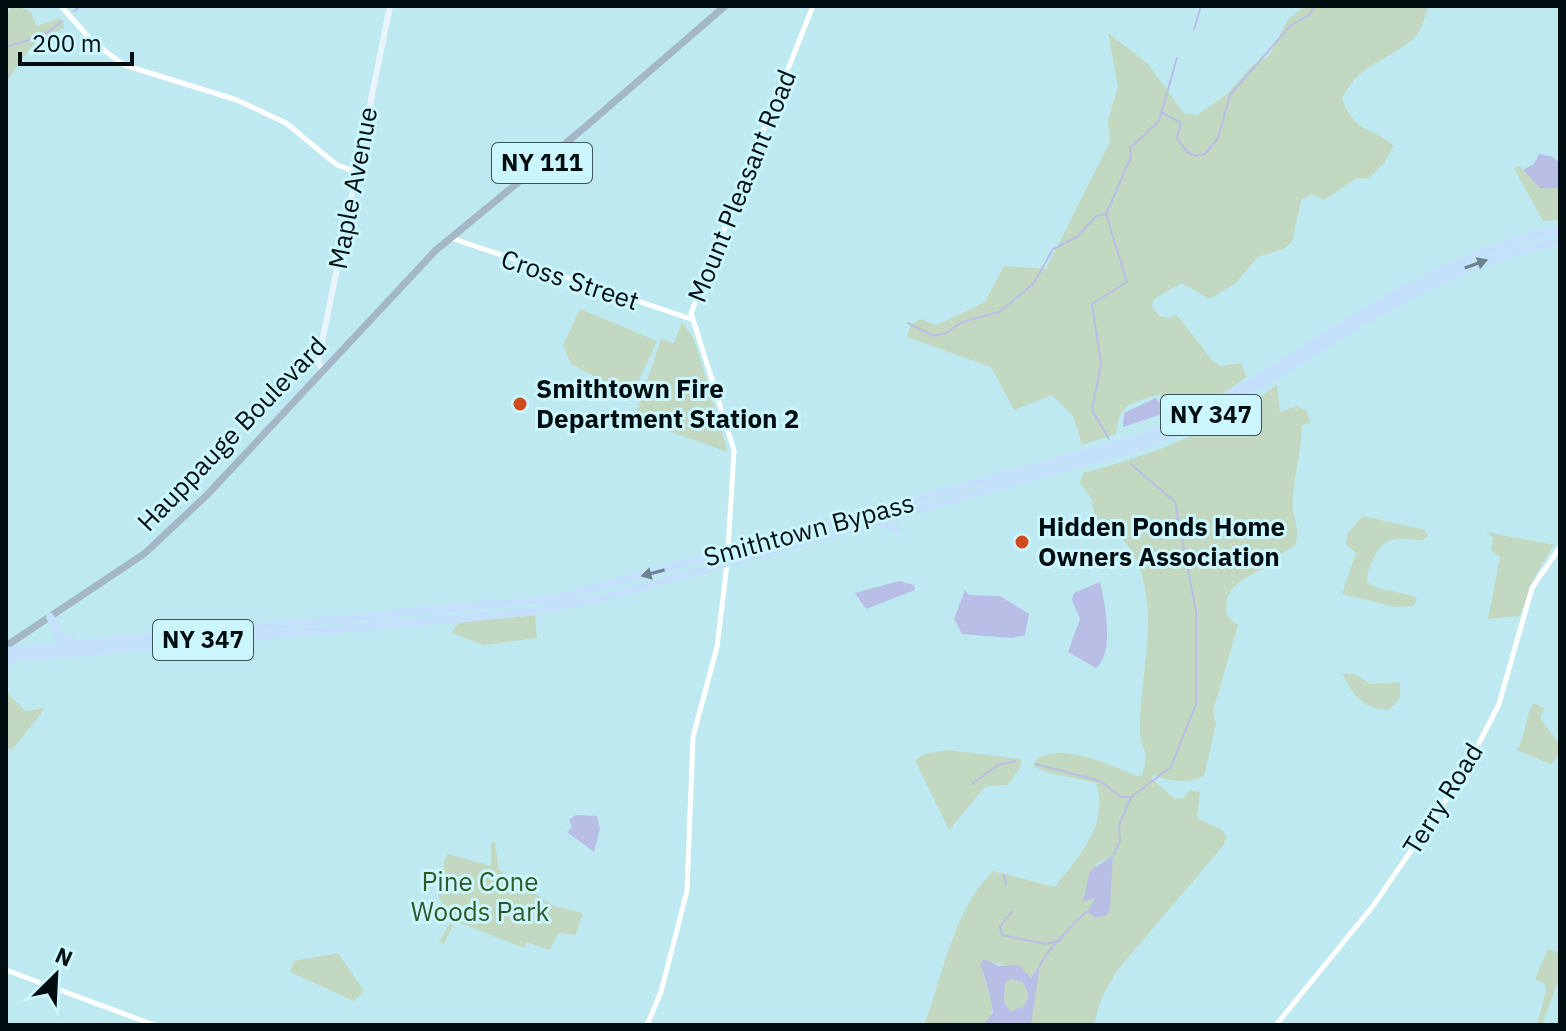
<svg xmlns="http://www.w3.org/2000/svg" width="1566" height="1031" font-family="'IBM Plex Sans',sans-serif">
<rect width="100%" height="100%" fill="#bee9f1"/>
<g fill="#c3d8c0" fill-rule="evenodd">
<polygon points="14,6 30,11 37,26 60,18 65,27 32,46 6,82 6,14"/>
<path d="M1304,6H1429C1425,15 1422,29 1416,36C1392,61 1360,60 1342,99C1356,135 1370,125 1394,146L1384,163L1369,178L1355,179L1324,200L1312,194L1301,200L1292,242L1284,249L1258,257L1236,283L1209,299L1182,283L1154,299L1152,307L1159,316L1169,318L1176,314L1213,361L1221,366L1241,363L1247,377C1229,390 1200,410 1177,411L1160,394C1131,405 1120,400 1116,434L1082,445L1073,416L1052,395L1014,410L991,367L907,337L910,326L920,319L937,325L985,302L1004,266L1046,269L1110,142L1108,121L1118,86L1108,33L1147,63L1184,113L1197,115L1226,95L1252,66L1269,56L1287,21Z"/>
<polygon points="1519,166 1540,188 1560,187 1560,220 1543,221 1514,168"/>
<polygon points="580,309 657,341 636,386 630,390 619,389 571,364 563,345"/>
<polygon points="682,322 694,339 728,452 634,419 661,339 674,343"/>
<path d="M1277,385L1280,412L1297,406L1307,411L1310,423L1302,425C1302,451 1293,477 1293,503C1292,520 1302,528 1295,546C1281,552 1274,561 1262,569C1242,581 1222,587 1227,616L1238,625L1213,711L1216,724L1204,776C1187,784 1172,782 1153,775L1151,778L1175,799L1183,798L1190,790L1200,792L1197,818L1222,830L1227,837L1223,846L1115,973L1100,1002L1094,1025H1031L1039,966L1031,978C1020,972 995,958 980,964L993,1006L990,1021L983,1025H924C944,975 952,911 993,871L1055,887C1078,857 1110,825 1096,783C1076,777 1049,776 1033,766L1036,760C1064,741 1110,766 1138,776L1142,775C1152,744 1139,753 1140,729C1140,669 1162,610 1133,553C1126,538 1108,531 1095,522L1092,499L1080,483L1083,473C1158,454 1214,430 1277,385ZM1113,856L1110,898L1090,906L1096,898L1084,895L1097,863Z"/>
<path d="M1363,516L1425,530L1428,536L1423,540C1415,541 1402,537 1395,539C1378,542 1367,567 1367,582C1381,593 1401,590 1417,598L1414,606L1395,607L1342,594L1356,553L1346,544L1347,534Z"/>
<polygon points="1486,532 1554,545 1534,578 1520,616 1488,619 1500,557 1491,550 1493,538"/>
<polygon points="535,615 537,638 484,645 452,633 458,623"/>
<path d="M1342,673L1354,674L1371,684L1400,682V698L1389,710C1362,708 1354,696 1342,673Z"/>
<polygon points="6,692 26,711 45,708 13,749 6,748"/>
<path d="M1533,703L1544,708L1540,718L1560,745V754L1551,764L1517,750C1526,734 1525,720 1533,703Z"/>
<polygon points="948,750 1021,759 1021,766 1008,785 986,786 949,830 915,760 925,754"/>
<polygon points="491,842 495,842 499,870 554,906 583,913 576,935 558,933 550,950 527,942 524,948 455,921 444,944 439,941 453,919 438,896 445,859 448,854 491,866"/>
<polygon points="1548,949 1560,953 1560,976 1542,1025 1537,1025 1546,991 1545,984 1535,979"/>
<polygon points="338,953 364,991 354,1001 290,972 294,961"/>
<polygon points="1010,979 1023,982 1029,996 1023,1007 1011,1011 1004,1003 1005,983"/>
</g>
<g fill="#b9bee7" fill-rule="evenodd">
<polygon points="1539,154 1553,157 1560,164 1558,188 1540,188 1523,170 1534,164"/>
<polygon points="1156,398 1164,409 1162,414 1123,427 1124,413"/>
<polygon points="899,581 914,585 915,590 866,609 855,593"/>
<path d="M1100,582C1105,602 1115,654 1096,668L1068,652L1080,619L1072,600L1074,593Z"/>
<polygon points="965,590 969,595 1000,596 1029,614 1025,635 1012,638 962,634 954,619"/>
<polygon points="576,815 597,816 600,829 594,852 567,832 572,827 569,820"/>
<polygon points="1113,855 1110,910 1106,916 1095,917 1087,912 1095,898 1083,902 1090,871"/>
<path d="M984,959L999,966L1019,965L1031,978L1040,964L1031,1025H983L993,1013C991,997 986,981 980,964ZM1010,979L1023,982L1029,996L1023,1007L1011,1011L1004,1003L1005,983Z"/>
</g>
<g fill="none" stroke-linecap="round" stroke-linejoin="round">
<g stroke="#b9bee7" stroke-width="2">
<polyline points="74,11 81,6"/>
<polyline points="1194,29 1201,6"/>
<polyline points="6,47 42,36 63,21"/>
<polyline points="1161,112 1181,123 1177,138 1187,152 1195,156 1205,154 1218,138 1230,95 1290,26 1309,15 1315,6"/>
<polyline points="908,323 934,336 946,333 962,322 999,312 1034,283 1053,249 1077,237 1096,216 1106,214"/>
<polyline points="1109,439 1092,410 1101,364 1092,304 1127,282 1106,214 1131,157 1130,148 1159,121 1177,58"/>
<polyline points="1036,764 1100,781 1121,797 1131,797"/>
<polyline points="972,784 998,765 1015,761"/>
<polyline points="1114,854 1120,841 1119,826 1131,797 1171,767 1196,704 1196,611 1175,502 1131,464"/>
<polyline points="1004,875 1006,885"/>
<polyline points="1012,911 1000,927 1002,935 1046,944 1061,940"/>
<path d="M1040,965C1045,953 1077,919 1088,911"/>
</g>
<g stroke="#fff" stroke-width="5">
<polyline points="61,6 92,41 124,65 237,100 286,123 337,165 357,172"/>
<polyline points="451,238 691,319"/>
<polyline points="728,550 734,450 691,313 813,6"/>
<polyline points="6,970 154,1025"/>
<polyline points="647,1025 661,992 687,891 693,737 717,647 727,564"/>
<polyline points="1276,1025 1373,906 1463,775 1499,704 1532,588 1560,547"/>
</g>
<polyline stroke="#e9f4fd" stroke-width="6" points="322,369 318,362 390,6"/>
<polyline stroke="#a3b7c6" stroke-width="7" points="6,646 144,554 207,495 435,251 584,128 725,6"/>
<g stroke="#c4e0fa" stroke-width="8">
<polyline points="880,524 890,524 896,530"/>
<polyline points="50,617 62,639 72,641"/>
<path d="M6,651L558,598L1140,438C1290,380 1396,262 1560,230"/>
<path d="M6,659L528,612L603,598L1147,445C1295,382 1394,274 1560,241"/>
</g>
</g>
<defs><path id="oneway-solid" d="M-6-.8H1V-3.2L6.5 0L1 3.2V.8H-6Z" transform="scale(2)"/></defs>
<g fill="#6c8291">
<use href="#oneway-solid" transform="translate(1476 264) rotate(-20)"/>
<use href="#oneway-solid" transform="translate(653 573) rotate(165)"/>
</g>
<g fill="#d14a1b" stroke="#cbf6fe" stroke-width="3">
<circle cx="520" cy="404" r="8"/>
<circle cx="1022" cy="542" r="8"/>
</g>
<g text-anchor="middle" stroke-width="6" stroke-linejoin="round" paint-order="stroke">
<g fill="#cbf6fe" stroke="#3e5458" stroke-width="2">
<rect x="492" y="143" width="100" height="40" rx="6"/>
<rect x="1161" y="395" width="100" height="40" rx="6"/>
<rect x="153" y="620" width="100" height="40" rx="6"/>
</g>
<g font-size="24" font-weight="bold" fill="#010e11">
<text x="542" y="171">NY 111</text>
<text x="1211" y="423">NY 347</text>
<text x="203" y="648">NY 347</text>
</g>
<g font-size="26" fill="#010e11" stroke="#cbf6fe">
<text transform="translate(742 186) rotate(-68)" y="9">Mount Pleasant Road</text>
<text transform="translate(353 188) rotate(-79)" y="9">Maple Avenue</text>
<text transform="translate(570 280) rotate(18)" y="9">Cross Street</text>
<text transform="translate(232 434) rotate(-46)" y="9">Hauppauge Boulevard</text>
<text transform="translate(809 530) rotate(-15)" y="9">Smithtown Bypass</text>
<text transform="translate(1443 799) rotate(-58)" y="9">Terry Road</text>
</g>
<g font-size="26" font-weight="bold" fill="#010e11" stroke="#cbf6fe" text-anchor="start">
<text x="536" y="398">Smithtown Fire<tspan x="536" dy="30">Department Station 2</tspan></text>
<text x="1038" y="536">Hidden Ponds Home<tspan x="1038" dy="30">Owners Association</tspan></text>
</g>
<g font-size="26" fill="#30592a" stroke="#cbf6fe">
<text x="480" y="891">Pine Cone<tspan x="480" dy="30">Woods Park</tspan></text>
</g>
</g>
<rect width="1566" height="1031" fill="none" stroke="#010e11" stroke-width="16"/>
<g transform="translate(56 975) rotate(24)" stroke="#cbf6fe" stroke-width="6" paint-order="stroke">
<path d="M0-6L14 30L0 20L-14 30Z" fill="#010e11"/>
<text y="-12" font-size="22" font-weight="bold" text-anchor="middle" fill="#010e11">N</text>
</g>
<path d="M20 52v12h112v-12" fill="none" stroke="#010e11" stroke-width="4"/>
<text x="32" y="52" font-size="24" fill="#010e11" stroke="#cbf6fe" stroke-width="6" paint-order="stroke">200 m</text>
</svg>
